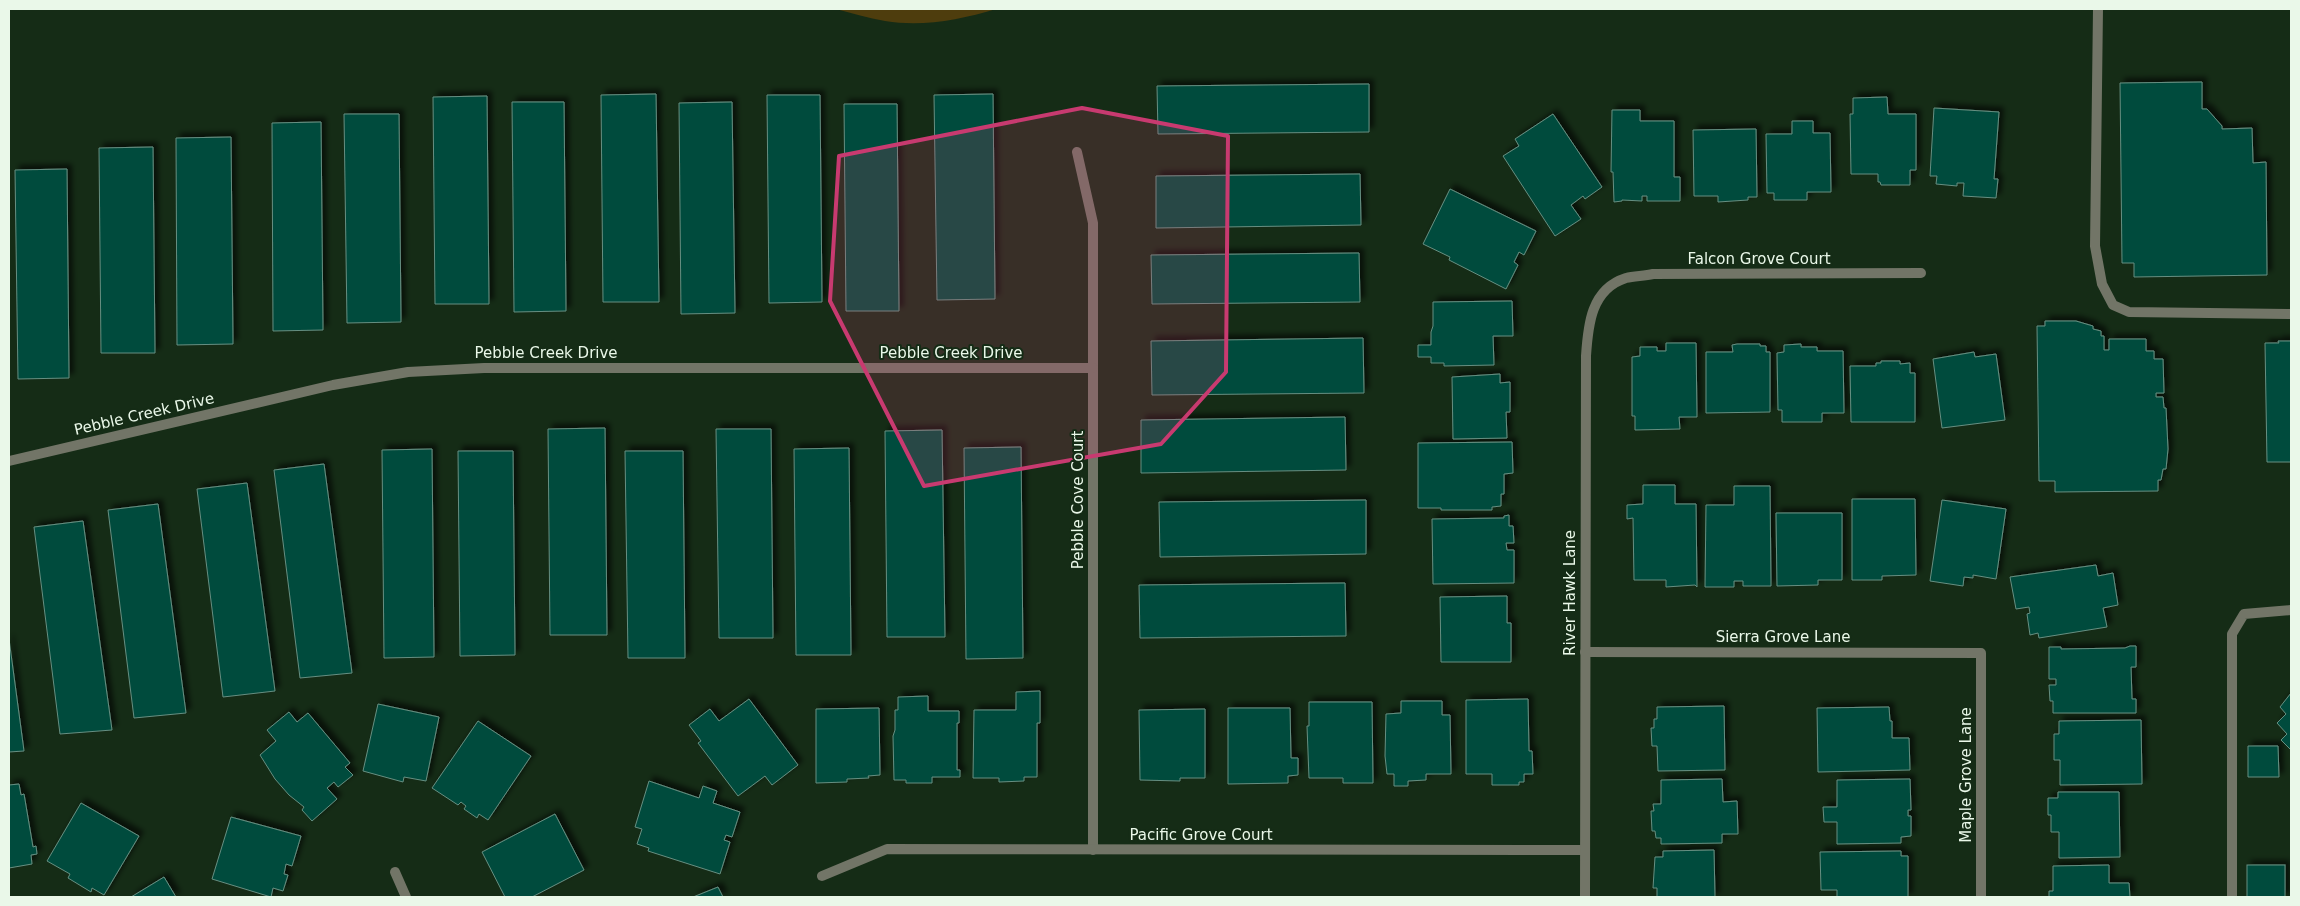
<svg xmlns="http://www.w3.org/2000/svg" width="2300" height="906" font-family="'DejaVu Sans',sans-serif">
<defs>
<filter id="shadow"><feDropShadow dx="4.5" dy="-4.5" stdDeviation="2.5" flood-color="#0009"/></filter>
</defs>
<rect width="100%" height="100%" fill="#152c16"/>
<path fill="#4e3d0d" d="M836,9H996C960,20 922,27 885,21C868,18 852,13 836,9Z"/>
<g fill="#014b3c" stroke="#668f82" filter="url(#shadow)">
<polygon points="2202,82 2202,109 2207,109 2222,126 2222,129 2252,128 2253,163 2266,162 2267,275 2134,277 2134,263 2122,263 2120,83"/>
<polygon points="1369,84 1369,132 1158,134 1157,86"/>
<polygon points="656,94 659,302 603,302 601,95"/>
<polygon points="993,94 995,299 937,300 934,95"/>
<polygon points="767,95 820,95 822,302 769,303"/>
<polygon points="487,96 489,304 435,304 433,97"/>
<polygon points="1887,97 1888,114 1916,114 1916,170 1910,170 1910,185 1881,185 1880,182 1878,182 1878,174 1851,174 1850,114 1853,114 1853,98"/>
<polygon points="512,102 564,102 566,311 514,312"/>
<polygon points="732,102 735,313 681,314 679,103"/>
<polygon points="844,104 897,104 899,311 846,311"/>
<polygon points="1934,108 1999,112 1994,179 1998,179 1996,198 1963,196 1964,183 1957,183 1957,186 1936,184 1937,176 1930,176"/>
<polygon points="1612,110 1640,110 1640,121 1674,121 1674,177 1680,177 1680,201 1647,201 1647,196 1642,196 1642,201 1622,200 1622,201 1614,202 1613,172 1611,172"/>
<polygon points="344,114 399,114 401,322 347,323"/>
<polygon points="1553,114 1602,187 1585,199 1583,196 1571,205 1581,219 1555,236 1503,156 1519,146 1515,139"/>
<polygon points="1792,121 1813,121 1813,133 1830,133 1831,192 1807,192 1807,200 1774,200 1774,193 1767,193 1766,134 1792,134"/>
<polygon points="321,122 323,330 273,331 272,123"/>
<polygon points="1756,129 1757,197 1748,197 1748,200 1718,202 1718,196 1694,196 1693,130"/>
<polygon points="231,137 233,344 177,345 176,138"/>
<polygon points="153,147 155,353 101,353 99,148"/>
<polygon points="67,169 69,378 18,379 15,170"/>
<polygon points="1360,174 1361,225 1156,228 1156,176"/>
<polygon points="1450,189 1536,231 1524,255 1519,252 1514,262 1518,265 1506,289 1449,260 1450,257 1423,244"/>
<polygon points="1359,253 1360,302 1152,304 1151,255"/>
<polygon points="1512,301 1513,336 1493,336 1494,365 1444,366 1444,363 1431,363 1431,357 1418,357 1418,345 1431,345 1431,332 1433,326 1433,302"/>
<polygon points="2045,321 2076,321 2093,326 2093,329 2101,331 2101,336 2104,336 2104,350 2109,350 2109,339 2146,339 2146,351 2154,351 2154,359 2163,359 2164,393 2156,393 2156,397 2163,397 2164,408 2166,408 2168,449 2166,469 2163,469 2161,480 2158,480 2158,491 2055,492 2055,481 2039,481 2037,326 2045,326"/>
<polygon points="1363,338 1364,393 1152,395 1151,341"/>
<polygon points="2278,341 2291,341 2291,462 2267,462 2265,343 2279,343"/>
<polygon points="1666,343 1696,343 1697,417 1679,417 1680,429 1635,430 1635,416 1632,416 1632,357 1640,356 1640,347 1657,347 1657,351 1666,351"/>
<polygon points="1737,344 1760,344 1760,346 1766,346 1766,352 1770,352 1770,412 1706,413 1706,352 1733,352 1732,345"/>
<polygon points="1801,344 1801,347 1817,347 1817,351 1843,351 1844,413 1822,413 1822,422 1782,422 1782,410 1778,410 1777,353 1784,352 1784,345"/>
<polygon points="1974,352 1975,357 1996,354 2005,420 1942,428 1933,359"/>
<polygon points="1881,361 1900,361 1900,364 1910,363 1910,373 1915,373 1915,422 1851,422 1850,366 1876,366 1876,363 1881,363"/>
<polygon points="1500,374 1500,383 1510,382 1510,412 1506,412 1507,438 1453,439 1452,377"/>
<polygon points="1345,417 1346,470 1141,473 1141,420"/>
<polygon points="605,428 607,635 550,635 548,429"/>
<polygon points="716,429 771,429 773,638 719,638"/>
<polygon points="942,430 945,637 887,637 885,431"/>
<polygon points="1512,442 1513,473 1504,474 1504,494 1501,494 1501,506 1492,507 1492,510 1441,510 1441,508 1418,508 1418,443"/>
<polygon points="1021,447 1023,658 966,659 964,448"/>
<polygon points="849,448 851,655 796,655 794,449"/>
<polygon points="432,449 434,657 384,658 382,450"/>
<polygon points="458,451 513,451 515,655 460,656"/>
<polygon points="625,451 683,451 685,658 628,658"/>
<polygon points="324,464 352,673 300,678 274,470"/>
<polygon points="247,483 275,691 223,697 197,489"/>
<polygon points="1643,485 1675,485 1675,504 1696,504 1697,587 1695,585 1666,587 1666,580 1634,580 1633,518 1627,519 1627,505 1643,504"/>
<polygon points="1734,486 1770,486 1771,586 1743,586 1743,581 1734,581 1734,587 1705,587 1706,505 1734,505"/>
<polygon points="1852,499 1915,499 1916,575 1882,576 1882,580 1852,580"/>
<polygon points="1366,500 1366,554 1160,557 1159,502"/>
<polygon points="1942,500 2006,509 1996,579 1973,575 1973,578 1964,577 1963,586 1930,581"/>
<polygon points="158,504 186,713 134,718 108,510"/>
<polygon points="1776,513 1842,513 1842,580 1818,580 1818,585 1777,586"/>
<polygon points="1509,515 1509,526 1513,526 1514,543 1506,543 1507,550 1514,550 1514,583 1433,584 1432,519 1504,518 1504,516"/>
<polygon points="83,521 112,730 60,734 34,527"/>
<polygon points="2096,565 2098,576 2113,573 2118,605 2103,608 2107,627 2039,638 2038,633 2030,635 2027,614 2030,613 2029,607 2016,609 2010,577"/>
<polygon points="1345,583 1346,636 1140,638 1139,585"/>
<polygon points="1507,596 1507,623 1511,623 1511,662 1441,662 1440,597"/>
<polygon points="9,639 24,751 9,752"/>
<polygon points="2130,646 2136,646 2136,667 2131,667 2132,699 2136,699 2136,713 2053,713 2053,701 2050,701 2049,685 2056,685 2056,679 2049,679 2049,647 2061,647 2061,649 2125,648"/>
<polygon points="1040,691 1040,723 1037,723 1037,777 1024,777 1024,781 999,782 999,778 973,778 974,710 1016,710 1016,692"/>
<polygon points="2291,693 2291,750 2281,740 2287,734 2277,723 2286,714 2280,707"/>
<polygon points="928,696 928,711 959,711 959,723 957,723 957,770 960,770 960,777 932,777 932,783 906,783 906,780 894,780 893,736 895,730 895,710 898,710 898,697"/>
<polygon points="749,699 798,765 772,785 765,776 738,796 698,743 701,741 689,725 710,709 719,721"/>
<polygon points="1528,699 1529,751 1532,751 1533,774 1524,774 1524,782 1519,782 1519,785 1492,785 1492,774 1466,774 1466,700"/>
<polygon points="1401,701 1442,701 1442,715 1450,715 1451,774 1426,774 1426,780 1408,781 1408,786 1394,786 1394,774 1387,774 1385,756 1386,714 1401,713"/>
<polygon points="1309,702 1372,702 1373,783 1343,783 1343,778 1309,778 1307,726 1309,726"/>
<polygon points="378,704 439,717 426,781 404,777 403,782 363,771"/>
<polygon points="1724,706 1725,770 1658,771 1657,746 1652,746 1651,728 1654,728 1654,719 1657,719 1657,707"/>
<polygon points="1889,707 1890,721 1892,721 1892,738 1909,738 1910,770 1818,772 1817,708"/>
<polygon points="879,708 880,775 868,776 869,778 847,779 847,782 816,783 816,709"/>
<polygon points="1228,708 1290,708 1291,758 1298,758 1298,775 1288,776 1288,783 1228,784"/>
<polygon points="1205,709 1205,778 1180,778 1180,781 1140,780 1139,710"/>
<polygon points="289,712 297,722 308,713 350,763 345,767 353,775 338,787 334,782 327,788 337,799 312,821 302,810 304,807 289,795 275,779 260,755 276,741 267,730"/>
<polygon points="2141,720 2142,784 2060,785 2060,760 2054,760 2054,734 2059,734 2059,721"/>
<polygon points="478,721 531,756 488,820 479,814 477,818 464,809 466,806 461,802 458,805 432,788"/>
<polygon points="2248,746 2278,746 2279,777 2248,777"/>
<polygon points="1722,779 1723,802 1737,801 1738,834 1722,834 1722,843 1661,844 1661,838 1656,838 1655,831 1652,831 1651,811 1654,811 1653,804 1661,804 1661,780"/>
<polygon points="1910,779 1911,810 1908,810 1908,816 1911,816 1911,836 1901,837 1901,843 1837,844 1837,822 1824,822 1823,807 1837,807 1837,780"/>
<polygon points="649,781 699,798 703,786 717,791 713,803 740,812 732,837 726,835 724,840 730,842 720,874 648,851 649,848 637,844 642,829 635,827"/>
<polygon points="19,784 21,795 24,794 33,847 36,846 37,854 31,855 32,864 9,868 9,785"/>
<polygon points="2058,792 2119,792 2120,857 2059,858 2059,832 2051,832 2051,815 2048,815 2048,798 2058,798"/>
<polygon points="81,803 139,836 104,895 92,888 91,892 68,878 70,874 47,861"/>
<polygon points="555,814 584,870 532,897 505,897 482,852"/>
<polygon points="231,817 301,836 292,866 286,864 284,874 288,875 283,891 273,888 271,897 212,879"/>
<polygon points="1714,850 1715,897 1657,897 1657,888 1653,888 1655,857 1663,857 1663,851"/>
<polygon points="1901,851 1901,856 1908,856 1908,897 1837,897 1837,890 1821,890 1820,852"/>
<polygon points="2109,865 2109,883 2129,883 2130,897 2049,897 2049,891 2053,891 2053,866"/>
<rect x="2247" y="865" width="38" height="32"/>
<polygon points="164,877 176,897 131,897"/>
<polygon points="718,887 723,897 693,897"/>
</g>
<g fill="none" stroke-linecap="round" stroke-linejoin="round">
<g stroke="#727567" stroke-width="10">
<polyline points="2098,9 2095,246 2102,284 2113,305 2129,312 2291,314"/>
<polyline points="2232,897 2232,634 2244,614 2291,610"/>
</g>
<g stroke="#727567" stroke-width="10">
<polyline points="1077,152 1093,223 1093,850"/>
<polyline points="9,461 333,385 408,372 484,368 1093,368"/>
<polyline points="1585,652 1981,653 1981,897"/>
<polyline points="395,872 406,897"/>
<polyline points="822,876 887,849 1585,850"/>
<path d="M1585,897L1586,356C1588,325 1591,289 1626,278C1634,276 1644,276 1653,274L1921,273"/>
</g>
</g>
<path fill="#c83a70" fill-opacity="0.2" stroke="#c83a70" stroke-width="4" stroke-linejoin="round" d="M1082,108L1228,136L1226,372L1161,444L924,486L830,301L839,156Z"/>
<g text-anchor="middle" stroke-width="4" stroke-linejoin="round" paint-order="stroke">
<g font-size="15" fill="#eaf8e9" stroke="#152c16">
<text x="1759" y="264">Falcon Grove Court</text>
<text x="546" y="358">Pebble Creek Drive</text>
<text x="951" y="358">Pebble Creek Drive</text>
<text transform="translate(144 414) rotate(-13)" y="5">Pebble Creek Drive</text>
<text transform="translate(1078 500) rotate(-90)" y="5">Pebble Cove Court</text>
<text transform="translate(1570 593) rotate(-90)" y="5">River Hawk Lane</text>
<text x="1783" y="642">Sierra Grove Lane</text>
<text transform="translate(1966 775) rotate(-90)" y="5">Maple Grove Lane</text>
<text x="1201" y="840">Pacific Grove Court</text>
</g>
</g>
<rect width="2300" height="906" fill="none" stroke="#eaf8e9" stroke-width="20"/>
</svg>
